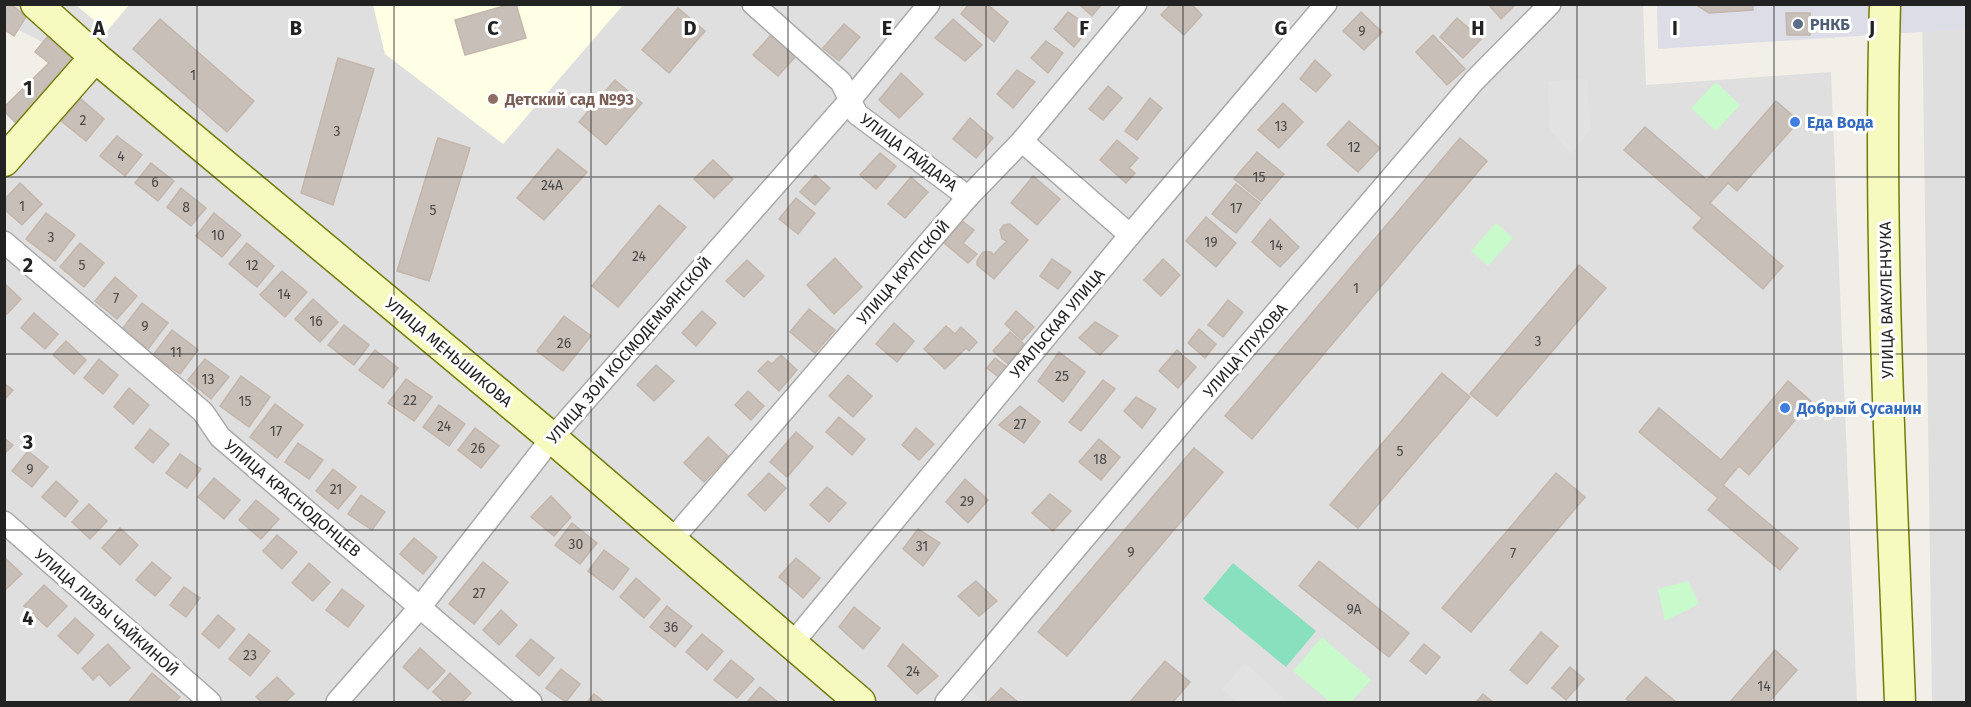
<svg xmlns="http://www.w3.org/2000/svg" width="1971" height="707" font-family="'Fira Sans',sans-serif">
<rect width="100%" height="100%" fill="#f2efe9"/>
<g fill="#e0dfdf">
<polygon points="1643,4 1646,85 1831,72 1857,702 863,702 77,60 5,23 4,5"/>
<polygon points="1922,5 1966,5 1966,702 1932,702"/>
<polygon points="92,73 840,702 5,702 5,173"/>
</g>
<g fill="#ffffe5">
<polygon points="76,5 129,5 107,31"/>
<polygon points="373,5 623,5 503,144 385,54"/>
</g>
<g fill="#c8facc">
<polygon points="1716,82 1740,105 1716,131 1691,108"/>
<polygon points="1496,223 1513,238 1488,266 1471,251"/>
<polygon points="1688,581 1699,604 1665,621 1658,589"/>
<polygon points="1322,637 1371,680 1351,702 1330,702 1293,671"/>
</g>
<polygon fill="#88e0be" points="1233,563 1316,631 1286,667 1203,599"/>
<g fill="#e2e2e2">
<polygon points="1587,79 1591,129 1571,154 1550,130 1548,81"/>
<polygon points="1245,663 1283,698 1278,702 1237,702 1222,689"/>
<polygon points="971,690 971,691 984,702 960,702"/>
</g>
<polygon fill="#dddde8" points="1657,5 1966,5 1966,29 1658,49"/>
<g fill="#c7bfb8" stroke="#c4b6ab" stroke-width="1.5">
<polygon points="4,4 11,4 26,17 14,36 4,29"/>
<polygon points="511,4 516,4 526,38 465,55 455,20"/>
<polygon points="969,4 987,4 1008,22 994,42 961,14"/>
<polygon points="1079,4 1102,4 1092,16"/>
<polygon points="1171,4 1191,4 1202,15 1184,35 1161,15"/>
<polygon points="1488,4 1516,4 1501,19"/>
<polygon points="1695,4 1753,4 1753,10 1709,13"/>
<polygon points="678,8 705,31 669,73 642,50"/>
<polygon points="1068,12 1090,27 1074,47 1054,29"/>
<polygon points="1361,12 1382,32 1364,50 1343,31"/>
<polygon points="1786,13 1810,13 1810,35 1787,35"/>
<polygon points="1457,18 1481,39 1463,58 1440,37"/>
<polygon points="160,19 254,101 227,132 133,49"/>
<polygon points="953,19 982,45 965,61 935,38"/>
<polygon points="844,24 860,37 839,61 823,48"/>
<polygon points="771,35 796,56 778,76 753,55"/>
<polygon points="1433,35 1465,69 1447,85 1416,52"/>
<polygon points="48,36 76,54 21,128 4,111 4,107 49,63 35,52"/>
<polygon points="1046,41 1063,53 1048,73 1031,58"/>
<polygon points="338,58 374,69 333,205 301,193"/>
<polygon points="1315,60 1331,75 1316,92 1300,79"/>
<polygon points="1017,70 1035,82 1013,108 997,94"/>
<polygon points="901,73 923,94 899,118 879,100"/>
<polygon points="615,80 642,103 606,145 579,122"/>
<polygon points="1108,86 1122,98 1103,120 1089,109"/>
<polygon points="80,98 104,119 86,141 61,121"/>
<polygon points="1150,98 1162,108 1137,140 1125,131"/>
<polygon points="1776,101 1799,121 1737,191 1728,183 1710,203 1783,266 1763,289 1693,228 1702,218 1624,150 1645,127 1707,180"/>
<polygon points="1283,103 1303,122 1279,148 1258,130"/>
<polygon points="970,118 993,138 976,158 953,139"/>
<polygon points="1349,121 1380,148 1358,172 1327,145"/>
<polygon points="117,136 142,155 125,176 100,156"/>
<polygon points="438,138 470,148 429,281 397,271"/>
<polygon points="1460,138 1487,161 1252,439 1225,416"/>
<polygon points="1117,140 1138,158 1129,168 1135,173 1126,183 1100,160"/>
<polygon points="558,149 587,172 544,220 517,198"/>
<polygon points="1257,152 1284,174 1261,201 1234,179"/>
<polygon points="880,153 896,166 876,189 860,175"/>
<polygon points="713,160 733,179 714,198 694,179"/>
<polygon points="151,163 174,181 158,201 135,183"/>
<polygon points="815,175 830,188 815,205 800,192"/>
<polygon points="1033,176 1060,199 1037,225 1011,203"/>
<polygon points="911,177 928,192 905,218 888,204"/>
<polygon points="20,183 42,204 22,225 4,209 4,200"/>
<polygon points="1236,184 1260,203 1236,233 1212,214"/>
<polygon points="181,188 206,208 191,226 167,207"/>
<polygon points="796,198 815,213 798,234 779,219"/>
<polygon points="659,205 686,227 618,307 592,286"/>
<polygon points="46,213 75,235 55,261 26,239"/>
<polygon points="214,213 241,235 222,257 196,236"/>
<polygon points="1206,217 1236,243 1216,267 1186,241"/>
<polygon points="1270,219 1299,247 1280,267 1252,242"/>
<polygon points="962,221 974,230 963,243 977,254 968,263 944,243"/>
<polygon points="1010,224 1028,240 994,279 977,265 977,261 983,252 991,252 993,255 1007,241 1002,239 1000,230 1004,225"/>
<polygon points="80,243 104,263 84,287 60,267"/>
<polygon points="247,243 274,266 257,287 229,264"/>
<polygon points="835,258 862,287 834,314 807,285"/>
<polygon points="1052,259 1071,272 1058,289 1040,276"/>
<polygon points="1163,259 1180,275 1161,296 1144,280"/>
<polygon points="747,260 764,276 744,297 726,281"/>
<polygon points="1579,265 1606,288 1497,416 1470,394"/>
<polygon points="282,271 307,292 285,317 260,295"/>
<polygon points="115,277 137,296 117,319 95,301"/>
<polygon points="4,283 21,299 7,314 4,312"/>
<polygon points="313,299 338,322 320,342 295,319"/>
<polygon points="1228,300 1243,312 1223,337 1208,325"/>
<polygon points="142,303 168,323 148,349 122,329"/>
<polygon points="809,309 835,330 815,353 790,332"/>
<polygon points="702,311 716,323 696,346 682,333"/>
<polygon points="1016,311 1034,327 1022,340 1005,324"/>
<polygon points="34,313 58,334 45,349 21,328"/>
<polygon points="564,316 591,336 563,371 537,351"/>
<polygon points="1095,322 1118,336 1100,355 1079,338"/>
<polygon points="894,323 914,341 897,362 876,344"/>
<polygon points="344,325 369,345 354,365 328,345"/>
<polygon points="946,326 955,334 961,327 977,342 969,351 966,348 945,369 924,349"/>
<polygon points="1199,329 1216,344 1205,358 1188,343"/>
<polygon points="172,330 198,350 180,374 153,355"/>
<polygon points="1010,332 1024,344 1008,364 993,351"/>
<polygon points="66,341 86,360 74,374 53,355"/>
<polygon points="375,350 398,368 383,388 359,370"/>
<polygon points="1177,350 1196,367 1178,388 1159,371"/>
<polygon points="1059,352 1085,372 1063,402 1038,381"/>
<polygon points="781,355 797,370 779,391 758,371 768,361 772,364"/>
<polygon points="995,358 1012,371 1004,381 987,368"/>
<polygon points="99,359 118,375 103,394 84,378"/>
<polygon points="205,359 229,377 211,399 188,380"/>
<polygon points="656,365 674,381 654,401 637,385"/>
<polygon points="1442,373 1470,397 1358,528 1330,505"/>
<polygon points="848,375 872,396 853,417 829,396"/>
<polygon points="241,376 270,397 249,427 220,406"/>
<polygon points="406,379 432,397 414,421 388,403"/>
<polygon points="1103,380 1115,389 1081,431 1069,422"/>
<polygon points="1788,381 1811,401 1749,475 1739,466 1723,485 1798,548 1780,570 1708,510 1718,498 1639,432 1659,408 1721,460"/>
<polygon points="4,383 13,390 4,400"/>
<polygon points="129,388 149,405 133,424 114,407"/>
<polygon points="748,391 764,406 751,420 735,405"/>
<polygon points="1136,397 1156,409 1142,428 1124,411"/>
<polygon points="275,404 303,425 277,458 250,437"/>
<polygon points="439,405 465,424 449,446 423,427"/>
<polygon points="1020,406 1040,422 1024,443 999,425"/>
<polygon points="839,417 865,439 852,455 826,432"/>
<polygon points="475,428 499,446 481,468 458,450"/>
<polygon points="916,428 934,444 919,460 902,445"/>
<polygon points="150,429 169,444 153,463 135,448"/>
<polygon points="796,432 813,447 787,477 770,462"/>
<polygon points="708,437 728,456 704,482 684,463"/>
<polygon points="4,438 13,445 4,454"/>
<polygon points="1099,439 1120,457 1101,480 1079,462"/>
<polygon points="298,443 323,460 309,479 285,462"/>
<polygon points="1194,448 1223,472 1067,656 1038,632"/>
<polygon points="28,451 48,467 32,487 12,471"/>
<polygon points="180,454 201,469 187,488 166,473"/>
<polygon points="333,469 356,487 338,509 316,491"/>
<polygon points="769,473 786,488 765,511 748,495"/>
<polygon points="1556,473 1585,497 1471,632 1442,608"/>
<polygon points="214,478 240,500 224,519 198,497"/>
<polygon points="965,479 988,500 968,523 946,502"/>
<polygon points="56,481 78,501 65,517 42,497"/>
<polygon points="827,487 846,503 829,522 810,505"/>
<polygon points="1050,494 1071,511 1053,531 1032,513"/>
<polygon points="361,495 385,512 372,530 348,514"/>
<polygon points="551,496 571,517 554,536 531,517"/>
<polygon points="256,500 279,519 261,539 239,520"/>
<polygon points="89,504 107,521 90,539 72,522"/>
<polygon points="572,523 597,543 580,564 555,545"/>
<polygon points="120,528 138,545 120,565 102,548"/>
<polygon points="918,529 940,543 923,566 903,549"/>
<polygon points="277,535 297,552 282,569 263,551"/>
<polygon points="414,538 437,557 423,574 400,554"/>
<polygon points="604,550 629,569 613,590 588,571"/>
<polygon points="4,557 22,574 4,591"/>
<polygon points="796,558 820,578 803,598 779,577"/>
<polygon points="1319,561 1409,633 1389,657 1299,586"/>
<polygon points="152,562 171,578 155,596 136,580"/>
<polygon points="483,562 508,582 474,624 449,604"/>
<polygon points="309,563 330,582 313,601 292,583"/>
<polygon points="636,578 660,599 644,618 620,597"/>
<polygon points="976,581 997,601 979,616 958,596"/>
<polygon points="44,585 67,606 47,627 24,606"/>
<polygon points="184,587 200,598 186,617 170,605"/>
<polygon points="342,589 364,606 348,627 326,610"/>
<polygon points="667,606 692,626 675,647 650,627"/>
<polygon points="854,607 880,628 863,649 839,627"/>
<polygon points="501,610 517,625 499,645 483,630"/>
<polygon points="218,615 235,629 219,648 202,634"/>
<polygon points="75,618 94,635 78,654 58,636"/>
<polygon points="1541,632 1558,646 1527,684 1510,670"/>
<polygon points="249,634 270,651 250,676 229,659"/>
<polygon points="702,634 723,651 707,670 686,652"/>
<polygon points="531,639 554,658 539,676 516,656"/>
<polygon points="108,644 130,668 110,686 99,674 93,680 82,668"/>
<polygon points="903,644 938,676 917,694 888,666"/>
<polygon points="1424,644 1440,657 1426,674 1410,661"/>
<polygon points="420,648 445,671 428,689 403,667"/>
<polygon points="1775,650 1797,670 1769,702 1730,702"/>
<polygon points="731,660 754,679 737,698 714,680"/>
<polygon points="1165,661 1190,682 1173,702 1130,702"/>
<polygon points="1570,667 1584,679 1566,700 1552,688"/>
<polygon points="561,669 580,684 566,702 546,688"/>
<polygon points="152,673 180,697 175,702 129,701"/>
<polygon points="450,673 471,693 462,702 444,702 433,692"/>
<polygon points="277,677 294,694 285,702 262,702 256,697"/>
<polygon points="1646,677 1676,702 1630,702 1626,699"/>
<polygon points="760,687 778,702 747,702"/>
<polygon points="1001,688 1018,702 988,702"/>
<polygon points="594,694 604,702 587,702"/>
<polygon points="1483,694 1493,702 1476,702"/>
</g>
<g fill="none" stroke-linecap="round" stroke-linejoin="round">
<g stroke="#a9a9a9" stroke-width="24">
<g id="street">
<polyline points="753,4 841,82 857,114 968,197"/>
<polyline points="1022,141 1130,235"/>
<polyline points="4,242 203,412 220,437 531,702"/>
<polyline points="4,522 210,702"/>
<polyline points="671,541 968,197 1022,141 1136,4"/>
<polyline points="792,644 1130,235 1326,4"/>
<polyline points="337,702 421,606 552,438 850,100 929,4"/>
<polyline points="946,702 1190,413 1474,81 1550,4"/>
</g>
</g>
<g stroke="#707d05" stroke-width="33">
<g id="secondary">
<polyline points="36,4 95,57 552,438 860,702"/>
<path d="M1885,4C1878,237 1891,470 1900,702"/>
<polyline points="4,161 95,57"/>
</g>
</g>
<use href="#street" stroke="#fff" stroke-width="21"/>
<use href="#secondary" stroke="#f7fabf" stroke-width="30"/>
</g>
<path fill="none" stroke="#222" stroke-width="1.5" stroke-opacity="0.55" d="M197,4V702M394,4V702M591,4V702M788,4V702M986,4V702M1183,4V702M1380,4V702M1577,4V702M1774,4V702M4,177H1966M4,354H1966M4,530H1966"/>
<circle fill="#5c6f8a" stroke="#fff" stroke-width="2" cx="1798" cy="24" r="6"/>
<circle fill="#8d6e63" stroke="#fff" stroke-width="2" cx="493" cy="99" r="6"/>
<g fill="#3f7fe0" stroke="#fff" stroke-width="2">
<circle cx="1795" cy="122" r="6"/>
<circle cx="1785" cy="408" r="6"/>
</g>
<g text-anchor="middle" stroke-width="6" stroke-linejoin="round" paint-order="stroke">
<g font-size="14" fill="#4b4948">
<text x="1362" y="36">9</text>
<text x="193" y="80">1</text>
<text x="83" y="125">2</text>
<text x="1281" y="131">13</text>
<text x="337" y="136">3</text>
<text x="1354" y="152">12</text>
<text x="121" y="161">4</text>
<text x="1259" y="182">15</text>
<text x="155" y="187">6</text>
<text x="552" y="190">24А</text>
<text x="22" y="211">1</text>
<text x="186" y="212">8</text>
<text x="1236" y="213">17</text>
<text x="433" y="215">5</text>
<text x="218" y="240">10</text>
<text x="51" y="242">3</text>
<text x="1211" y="247">19</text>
<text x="1276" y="250">14</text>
<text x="639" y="261">24</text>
<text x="82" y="270">5</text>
<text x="252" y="270">12</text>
<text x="1356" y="293">1</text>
<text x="284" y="299">14</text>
<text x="116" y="303">7</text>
<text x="316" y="326">16</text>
<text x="145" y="331">9</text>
<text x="1538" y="346">3</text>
<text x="564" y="348">26</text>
<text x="176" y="357">11</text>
<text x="1062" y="381">25</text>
<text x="208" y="384">13</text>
<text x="410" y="405">22</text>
<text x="245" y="406">15</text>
<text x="1020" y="429">27</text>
<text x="444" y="431">24</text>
<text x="276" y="436">17</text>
<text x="478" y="453">26</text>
<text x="1400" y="456">5</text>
<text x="1100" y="464">18</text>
<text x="30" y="474">9</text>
<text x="336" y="494">21</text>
<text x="967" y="506">29</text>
<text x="576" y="549">30</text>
<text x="922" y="551">31</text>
<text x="1131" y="557">9</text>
<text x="1513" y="558">7</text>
<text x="479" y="598">27</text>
<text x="1354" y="614">9А</text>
<text x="671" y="632">36</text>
<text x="250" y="660">23</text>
<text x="913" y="676">24</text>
<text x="1764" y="691">14</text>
</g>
<g font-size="16" font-weight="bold" fill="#4e5e75" stroke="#fff" text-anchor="start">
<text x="1810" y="30">РНКБ</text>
</g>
<g font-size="16" font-weight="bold" fill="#785e54" stroke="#fff" text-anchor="start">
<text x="505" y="105">Детский сад №93</text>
</g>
<g font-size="16" font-weight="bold" fill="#366cbe" stroke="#fff" text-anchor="start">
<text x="1807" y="128">Еда Вода</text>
<text x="1797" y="414">Добрый Сусанин</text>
</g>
<g font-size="16" fill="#222" stroke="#fff">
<text transform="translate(909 152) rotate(37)" y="6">УЛИЦА ГАЙДАРА</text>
<text transform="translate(903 272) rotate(-49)" y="6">УЛИЦА КРУПСКОЙ</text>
<text transform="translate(1886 300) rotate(-91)" y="6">УЛИЦА ВАКУЛЕНЧУКА</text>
<text transform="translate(1057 323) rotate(-50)" y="6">УРАЛЬСКАЯ УЛИЦА</text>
<text transform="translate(629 350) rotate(-49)" y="6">УЛИЦА ЗОИ КОСМОДЕМЬЯНСКОЙ</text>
<text transform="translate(1245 350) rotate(-49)" y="6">УЛИЦА ГЛУХОВА</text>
<text transform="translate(449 352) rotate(40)" y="6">УЛИЦА МЕНЬШИКОВА</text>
<text transform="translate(293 498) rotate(40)" y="6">УЛИЦА КРАСНОДОНЦЕВ</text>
<text transform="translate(107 612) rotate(41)" y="6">УЛИЦА ЛИЗЫ ЧАЙКИНОЙ</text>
</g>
</g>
<g font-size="20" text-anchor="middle" font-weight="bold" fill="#222" stroke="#fff" stroke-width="6" stroke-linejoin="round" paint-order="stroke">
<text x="99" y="35">A</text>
<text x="296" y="35">B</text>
<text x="493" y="35">C</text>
<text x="690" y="35">D</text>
<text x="887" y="35">E</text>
<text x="1084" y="35">F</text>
<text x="1281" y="35">G</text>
<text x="1478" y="35">H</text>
<text x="1675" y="35">I</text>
<text x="1872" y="35">J</text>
<text x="28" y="95">1</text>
<text x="28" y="272">2</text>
<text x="28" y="449">3</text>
<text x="28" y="625">4</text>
</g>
<rect width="1971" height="707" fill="none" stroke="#222222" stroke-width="12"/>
</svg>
